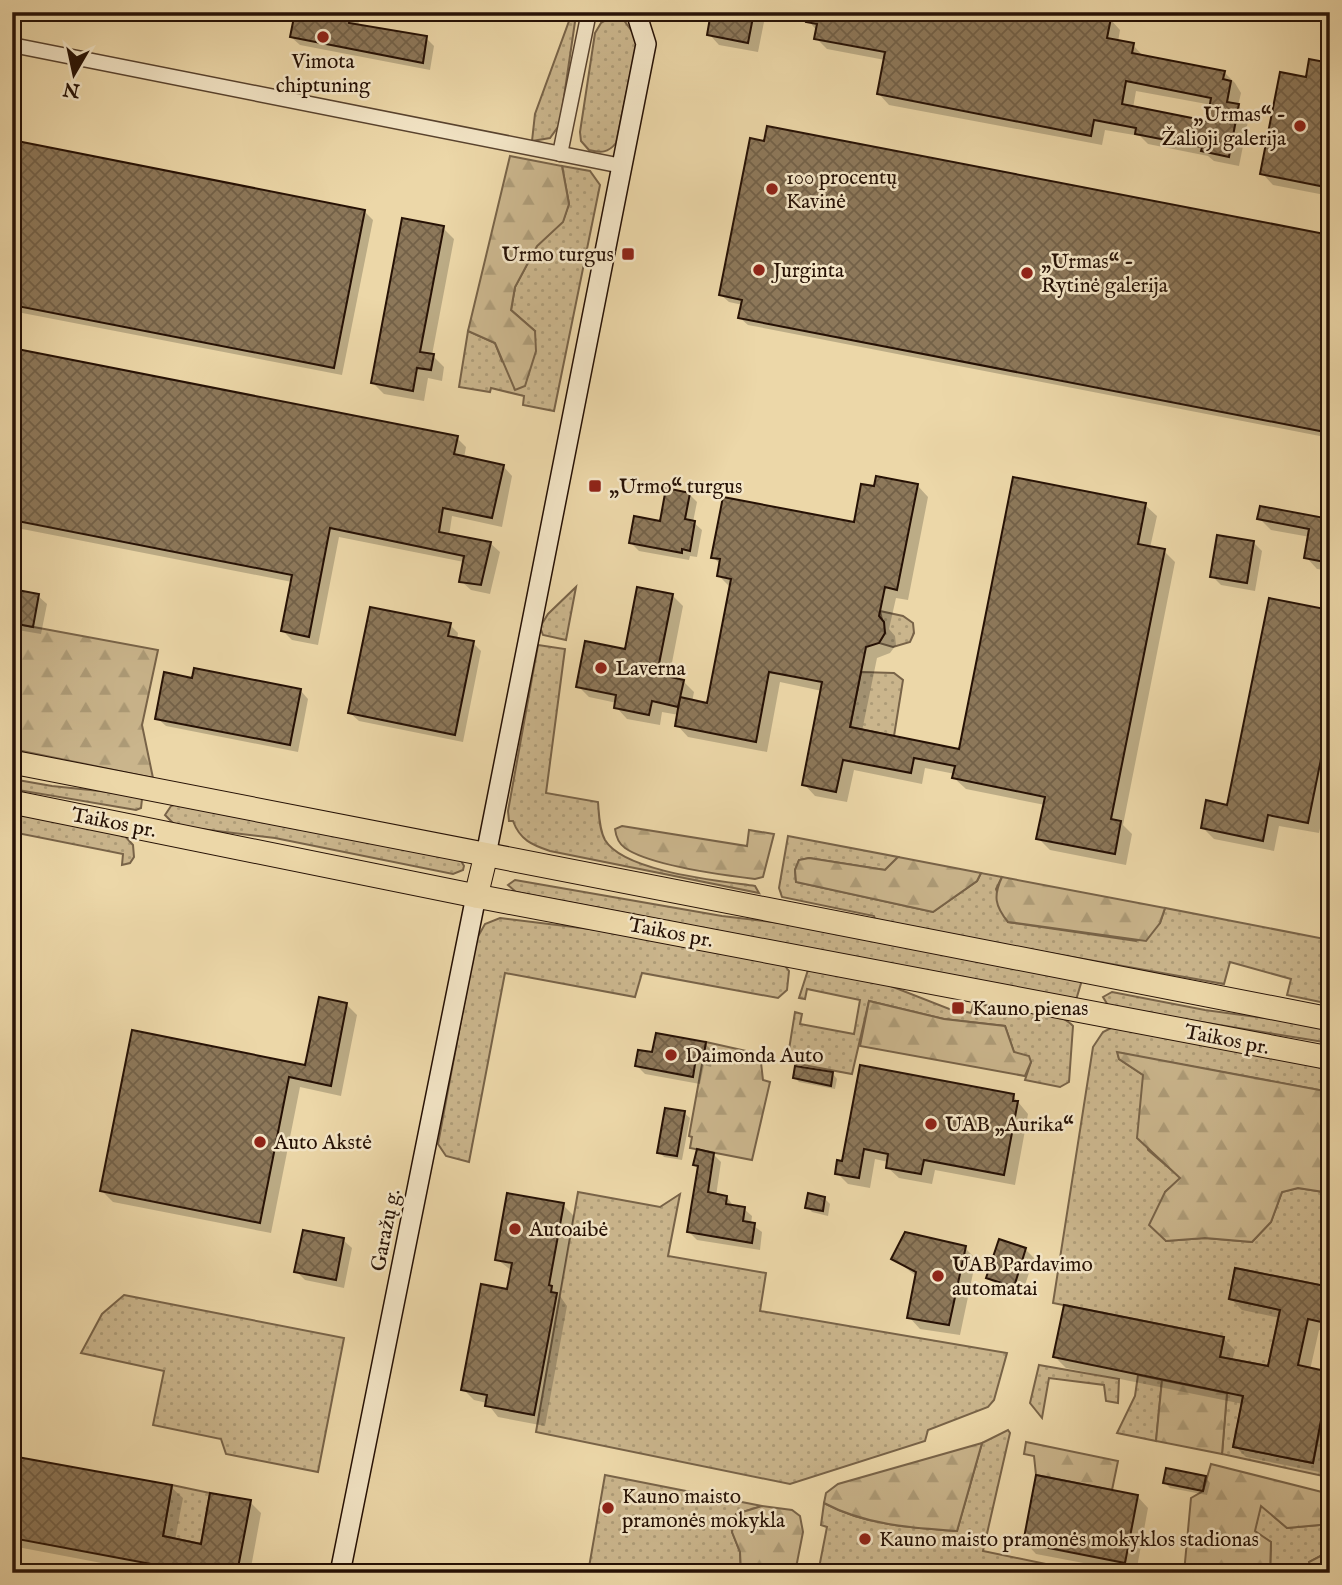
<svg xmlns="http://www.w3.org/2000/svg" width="1342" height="1585" font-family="'IM FELL English',serif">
<defs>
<pattern id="grass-dots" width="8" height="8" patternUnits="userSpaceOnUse" patternTransform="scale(1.75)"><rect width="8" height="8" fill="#cab58c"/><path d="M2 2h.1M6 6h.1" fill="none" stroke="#ad9b77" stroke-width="1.8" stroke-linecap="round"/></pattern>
<pattern id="forest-firs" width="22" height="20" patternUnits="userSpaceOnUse" patternTransform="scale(1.75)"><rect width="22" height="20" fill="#cab58c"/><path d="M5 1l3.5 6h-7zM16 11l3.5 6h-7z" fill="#ad9b77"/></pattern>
<pattern id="building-cross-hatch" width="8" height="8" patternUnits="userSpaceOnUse" patternTransform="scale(1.75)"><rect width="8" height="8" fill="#8d785a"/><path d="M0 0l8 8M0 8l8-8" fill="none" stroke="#736148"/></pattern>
</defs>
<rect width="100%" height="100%" fill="#ecd7a8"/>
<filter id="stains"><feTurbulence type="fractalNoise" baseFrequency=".00286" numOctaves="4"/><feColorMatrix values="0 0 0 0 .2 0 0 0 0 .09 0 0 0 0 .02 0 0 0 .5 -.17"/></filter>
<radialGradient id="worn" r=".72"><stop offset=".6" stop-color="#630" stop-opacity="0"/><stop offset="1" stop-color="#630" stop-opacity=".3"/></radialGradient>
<g fill="url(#grass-dots)" stroke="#786348" stroke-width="2">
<polygon points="572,13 576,15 560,124 550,138 532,141 535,114"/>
<path d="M610,18L623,19L636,37V47L616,143C608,153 601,153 589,150L581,141L580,132L595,33L601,23Z"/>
<polygon points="562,166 590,171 600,185 554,411 523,405 524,396 491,388 490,392 459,387 468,331 495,343 502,361 535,331 511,310 515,287 537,246 563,221 569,204"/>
<polygon points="576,587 566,640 543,635 540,627 548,614"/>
<polygon points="880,611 903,616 913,623 914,633 910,642 893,647 879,643 885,633"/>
<path d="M538,645L565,649L546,793L598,802C599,814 599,829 605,840C624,872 721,881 755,886L759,893L550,851C532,845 520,840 513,821H509L508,811Z"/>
<polygon points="861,672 894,673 903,680 894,736 850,727"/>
<polygon points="12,779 52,786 138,795 142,799 141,808 136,810 12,789"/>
<polygon points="177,804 460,859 464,866 463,870 453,874 275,838 176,826 165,815 171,806"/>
<polygon points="12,811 124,835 133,845 134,857 130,863 122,865 123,854 12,832"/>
<polygon points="788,836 898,857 885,870 809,858 799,860 795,870 796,882 933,912 977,881 981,873 1002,877 996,889 1008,922 1136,941 1160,923 1165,908 1330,940 1330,1004 1287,995 1291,979 1230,962 1224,984 876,922 874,916 782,897 779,888"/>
<polygon points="515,880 722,916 797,925 1082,980 1076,1000 516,892 508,885"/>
<polygon points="500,918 647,936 781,961 789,971 787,990 778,998 642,973 635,997 505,973 469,1162 446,1156 438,1144 476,940 485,924"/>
<path d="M808,970L888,985L962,1014L963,1011L971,1013L973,1005C1000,1005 1054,1006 1073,1026L1069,1082L1060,1087L1025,1080L1031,1062L1014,1052L1005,1026L944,1019L869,1001L852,1074L787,1062L795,1012L802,1014L800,1024L854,1034L860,1000L807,989L805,999L799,998Z"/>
<polygon points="1112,992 1205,1010 1330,1027 1330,1043 1109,1007 1103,997"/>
<polygon points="1115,1026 1330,1066 1330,1092 1118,1053 1119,1059 1143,1075 1148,1150 1181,1178 1165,1192 1166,1241 1205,1238 1252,1242 1271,1222 1282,1192 1298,1188 1330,1193 1330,1287 1235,1268 1229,1299 1280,1310 1268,1366 1220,1357 1224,1337 1053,1303 1093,1047 1103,1032"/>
<polygon points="578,1192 660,1207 680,1194 668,1256 766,1273 760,1311 1007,1353 994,1400 988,1407 928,1430 925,1441 790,1484 536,1432"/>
<polygon points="124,1295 344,1338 318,1472 226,1454 221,1439 153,1425 164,1371 81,1353 102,1314"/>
<polygon points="1039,1365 1119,1379 1118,1403 1106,1401 1104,1385 1049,1378 1042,1418 1030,1403"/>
<polygon points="1248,1373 1233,1447 1313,1463 1330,1382 1330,1474 1323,1476 1222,1454 1227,1393"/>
<polygon points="1138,1375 1162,1380 1156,1441 1117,1433 1135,1396"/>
<path d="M1008,1430L1010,1433L983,1551L1089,1573H818L827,1527L821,1525L824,1503C865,1525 912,1528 957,1531L982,1443Z"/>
<polygon points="605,1475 762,1506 736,1514 732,1532 740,1552 741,1573 588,1573"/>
<polygon points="172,1485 210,1493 201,1544 163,1536"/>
<polygon points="1261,1505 1287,1528 1330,1524 1330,1551 1309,1562 1309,1573 1270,1573 1271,1542 1254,1532"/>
</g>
<g fill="url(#forest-firs)" stroke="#786348" stroke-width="2">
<polygon points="510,156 562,166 569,204 563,222 537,246 515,287 511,310 535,331 536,351 525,386 515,390 495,343 468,331"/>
<polygon points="12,623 158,650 142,725 153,778 12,749"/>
<path d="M622,826L747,846L749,830L774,834L763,877L755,879C722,875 651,866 625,848C618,843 616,837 615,829Z"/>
<polygon points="898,857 981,873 977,881 933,912 796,882 795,870 799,860 809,858 885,870"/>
<path d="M1002,877L1165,908L1160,923L1146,941L1008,922C995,906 993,896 1002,877Z"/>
<polygon points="869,1001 944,1019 1005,1026 1014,1052 1029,1056 1031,1062 1025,1076 860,1046"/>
<polygon points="706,1042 760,1054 763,1080 770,1082 752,1160 690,1148 692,1137 689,1136"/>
<polygon points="1117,1052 1330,1092 1330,1193 1298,1188 1282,1192 1271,1222 1252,1242 1205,1238 1166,1241 1149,1225 1165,1192 1180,1178 1137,1138 1143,1075 1119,1059"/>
<polygon points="1162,1380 1227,1393 1222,1454 1156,1441"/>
<polygon points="1026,1442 1118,1461 1112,1490 1036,1475 1034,1456 1024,1454"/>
<path d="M982,1443L957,1531C912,1528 865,1525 824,1503L826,1493L838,1484Z"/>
<polygon points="1211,1464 1330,1494 1330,1524 1287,1528 1261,1506 1255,1531 1271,1542 1270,1573 1184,1573 1191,1498 1203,1491"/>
<polygon points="762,1506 792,1510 800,1516 803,1532 795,1573 741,1573 740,1552 732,1532 736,1514"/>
<polygon points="1330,1551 1330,1573 1309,1573 1309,1562"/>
</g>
<g fill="#0003" fill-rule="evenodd">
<polygon points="58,12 85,12 84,17"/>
<polygon points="297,12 361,12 358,26 426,38 434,46 430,70 300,45 291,37"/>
<polygon points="713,12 766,12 758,52 719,45 709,34"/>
<path d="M767,12H1073L1110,19L1120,30L1118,42L1133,45L1143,56L1224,72L1235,83L1241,93L1238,106L1249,116L1239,166L1214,161L1208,156L1148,144L1140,136L1105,130L1102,145L889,105L879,94L885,60L827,49L816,38L817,31L808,20ZM1136,91L1212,105L1208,123L1133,108Z"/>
<polygon points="1330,64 1330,196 1273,185 1262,173 1307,79"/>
<polygon points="12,142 364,211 373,220 342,375 12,311"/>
<polygon points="443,228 454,239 432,355 444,367 442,381 428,378 424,401 384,394 373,383"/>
<polygon points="1330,237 1330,438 748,325 740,318 743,305 729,302 721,295"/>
<polygon points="12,350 457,438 466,447 464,458 503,466 512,476 502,527 452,516 449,536 490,543 500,552 490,594 471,590 461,581 464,562 339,537 318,645 292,640 283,631 292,582 12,527"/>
<polygon points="917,485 928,497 908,600 896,598 889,629 895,636 896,645 890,653 877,658 862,731 960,751 1145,505 1157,516 1150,548 1164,551 1175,562 1123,825 1132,834 1126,865 1050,850 1038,838 1045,805 966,789 954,778 955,774 925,768 922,784 854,770 847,802 815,796 804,784 822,691 780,682 767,752 688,737 677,725 679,715 662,712 660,725 627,719 616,707 617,703 589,697 578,686 627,651 672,595 683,606 669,678 683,681 694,692 692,702 709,705 730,587 718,575 721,565 713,557 855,524 876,488"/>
<polygon points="689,494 697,502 693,522 702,530 697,557 690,556 689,560 639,551 631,543 661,523"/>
<polygon points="1259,518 1330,521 1330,571 1317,569 1306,557 1310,537 1271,530"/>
<polygon points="1254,543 1262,551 1255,591 1221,585 1212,576"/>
<polygon points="12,591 38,596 47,604 41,634 12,629"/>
<polygon points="1330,612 1330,780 1319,833 1279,826 1274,851 1214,839 1203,828 1229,807"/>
<polygon points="450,625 458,633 457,640 473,643 481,651 463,742 359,721 350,713"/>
<polygon points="194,680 300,690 308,699 298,752 166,726 157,718"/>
<polygon points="346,1004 357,1015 341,1096 300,1087 271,1233 113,1202 102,1191 134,1032 307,1067"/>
<polygon points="705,1044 714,1052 711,1067 704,1065 700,1084 645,1074 637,1066 654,1054"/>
<polygon points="861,1067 1013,1096 1028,1114 1015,1185 935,1170 932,1184 899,1178 887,1167 888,1162 875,1159 870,1188 848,1184 837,1173 843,1163"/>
<polygon points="833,1074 837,1079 835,1089 799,1082 795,1078"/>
<polygon points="684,1113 690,1118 682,1160 664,1157 659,1152"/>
<polygon points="713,1154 721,1162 716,1196 727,1197 734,1207 744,1209 752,1216 751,1224 762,1232 760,1250 697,1240 689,1232 700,1168 695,1164"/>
<polygon points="825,1199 830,1204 828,1216 812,1212 807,1207"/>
<polygon points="563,1205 574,1216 560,1296 567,1306 545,1426 498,1417 487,1403 474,1400 463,1389 508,1291 512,1271 497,1259"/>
<polygon points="343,1240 352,1248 344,1288 305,1280 296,1271"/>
<polygon points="965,1248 976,1259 960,1335 920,1329 909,1317 916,1276 893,1258"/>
<polygon points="1025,1249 1034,1258 1022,1294 997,1286 988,1278"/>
<polygon points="1330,1289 1330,1332 1319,1330 1310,1370 1330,1374 1330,1446 1324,1473 1246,1457 1235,1446 1243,1404 1066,1368 1055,1357 1223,1338 1235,1350 1232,1361 1270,1369 1280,1318 1242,1310 1231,1299"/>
<polygon points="12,1457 171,1487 183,1498 175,1540 203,1546 250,1502 261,1513 250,1573 154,1573 12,1546"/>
<polygon points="1205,1477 1210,1483 1207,1495 1170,1488 1165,1483"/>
<polygon points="1137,1496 1148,1508 1136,1573 1036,1554 1025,1542"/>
</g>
<g fill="url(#building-cross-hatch)" stroke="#261105" stroke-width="2" fill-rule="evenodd">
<polygon points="295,12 351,12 349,23 427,36 423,63 290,37"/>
<polygon points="711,12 754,12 748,43 707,35"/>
<path d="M808,12H1082L1111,18L1107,38L1134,43L1132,53L1225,71L1223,79L1231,81L1227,102L1239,104L1229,157L1201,151L1202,147L1135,134L1136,128L1094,120L1091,136L877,94L885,52L814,39L817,24L806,22ZM1126,81L1211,98L1207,121L1122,104Z"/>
<polygon points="1309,59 1330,63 1330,188 1260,174 1280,72 1306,77"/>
<polygon points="767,126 1330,235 1330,433 738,318 742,300 719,295 750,138 764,141"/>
<polygon points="12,140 365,210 334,368 12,305"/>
<polygon points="402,218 444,226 420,352 434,354 431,370 417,368 413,391 371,383"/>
<polygon points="12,348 458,436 454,454 504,465 492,518 443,508 439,532 491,542 481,585 459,582 464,556 330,528 309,637 281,631 292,575 12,520"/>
<polygon points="876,476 918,484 897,590 885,587 879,616 884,622 885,633 879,643 866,647 850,727 959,749 1013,477 1146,503 1138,544 1165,549 1111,819 1121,821 1115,854 1036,839 1045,797 952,778 955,766 914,758 911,773 843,760 836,792 802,785 822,682 769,672 756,742 675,726 680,697 707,703 731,579 717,576 720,559 711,558 723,497 854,522 861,484 874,486"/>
<polygon points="666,488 690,493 685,519 695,521 690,551 682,549 682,553 629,543 634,516 660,521"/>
<polygon points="1260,506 1330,519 1330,563 1304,558 1309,529 1257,519"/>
<polygon points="1217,535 1254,541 1247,583 1210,577"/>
<polygon points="637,587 673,594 657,674 684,680 678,707 652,701 649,715 614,708 616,695 576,687 585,641 625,649"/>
<polygon points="12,589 39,594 33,627 12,623"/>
<polygon points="1269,598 1330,610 1330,715 1308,823 1268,815 1263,841 1201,828 1206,800 1227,805"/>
<polygon points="370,607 451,623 448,636 474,641 455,735 348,713"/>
<polygon points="194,668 301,689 290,745 155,719 164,672 192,678"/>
<polygon points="319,997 347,1003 331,1086 289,1077 260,1223 100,1191 132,1030 305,1065"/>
<polygon points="656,1033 706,1042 703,1059 696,1058 693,1077 635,1066 638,1050 652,1052"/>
<polygon points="860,1065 1014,1094 1013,1101 1018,1101 1004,1175 924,1160 921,1174 886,1168 888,1154 864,1149 859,1178 835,1174 837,1160 842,1161"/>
<polygon points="795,1066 833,1072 831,1086 793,1078"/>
<polygon points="665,1108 685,1111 677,1156 657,1153"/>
<polygon points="697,1149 714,1153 708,1192 727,1196 726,1204 745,1207 743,1221 755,1223 752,1243 687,1232 698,1166 693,1165"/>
<polygon points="507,1193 564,1203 549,1285 552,1286 551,1292 557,1293 534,1415 485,1406 487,1395 461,1390 481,1284 507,1289 512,1263 495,1260"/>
<polygon points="808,1193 825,1197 823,1211 805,1208"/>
<polygon points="303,1230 344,1238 336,1280 294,1272"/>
<polygon points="905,1232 966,1246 949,1325 907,1318 916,1272 891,1259"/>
<polygon points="999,1239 1026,1248 1014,1287 986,1278"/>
<polygon points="1235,1268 1330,1287 1330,1324 1308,1319 1298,1365 1330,1372 1313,1463 1233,1447 1243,1396 1053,1357 1064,1305 1224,1337 1220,1357 1268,1366 1280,1310 1229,1299"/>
<polygon points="12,1456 172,1485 163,1536 201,1544 210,1493 251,1500 237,1573 199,1573 12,1538"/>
<polygon points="1166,1468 1206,1476 1203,1491 1163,1483"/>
<polygon points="1036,1475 1138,1495 1125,1563 1023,1543"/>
</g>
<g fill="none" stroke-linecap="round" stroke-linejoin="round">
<g stroke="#58422e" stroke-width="17">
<g id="street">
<polyline points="12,45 622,166"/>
<polyline points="560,154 589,12"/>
</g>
</g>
<g stroke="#261105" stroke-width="22">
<g id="secondary">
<polyline points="486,855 646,44 636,12"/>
<polyline points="340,1573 476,896"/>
</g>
</g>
<g stroke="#261105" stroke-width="25">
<g id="primary">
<polyline points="12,762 1330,1019"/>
<polyline points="12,802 476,896 1330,1058"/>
<polyline points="476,896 486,855"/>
</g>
</g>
<use href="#street" stroke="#f3e5c6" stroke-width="14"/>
<use href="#secondary" stroke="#f3e5c6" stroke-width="19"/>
<use href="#primary" stroke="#ecd7a8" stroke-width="23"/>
</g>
<g fill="#8f2418" stroke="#f3e5c6" stroke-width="2.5">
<circle cx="323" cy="37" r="7"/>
<circle cx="1300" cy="126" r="7"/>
<circle cx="772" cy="189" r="7"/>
<rect x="621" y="247" width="14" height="14" rx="3.5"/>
<circle cx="759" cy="270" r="7"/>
<circle cx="1027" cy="273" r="7"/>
<rect x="588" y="479" width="14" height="14" rx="3.5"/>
<circle cx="601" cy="668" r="7"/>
<rect x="951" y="1001" width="14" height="14" rx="3.5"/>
<circle cx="671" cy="1055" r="7"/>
<circle cx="931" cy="1124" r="7"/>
<circle cx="260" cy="1142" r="7"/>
<circle cx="515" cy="1229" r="7"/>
<circle cx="938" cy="1276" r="7"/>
<circle cx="608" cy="1508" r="7"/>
<circle cx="865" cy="1539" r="7"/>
</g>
<g text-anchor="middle" stroke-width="5" stroke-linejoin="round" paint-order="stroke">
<g font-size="21" fill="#261105" stroke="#f3e5c6" text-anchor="start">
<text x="323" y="68" text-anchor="middle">Vimota<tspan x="323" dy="24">chiptuning</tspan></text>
<text x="1286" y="121" text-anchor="end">„Urmas“ -<tspan x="1286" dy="24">Žalioji galerija</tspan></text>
<text x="786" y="184">100 procentų<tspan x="786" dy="24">Kavinė</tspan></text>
<text x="614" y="261" text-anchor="end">Urmo turgus</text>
<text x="1041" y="268">„Urmas“ -<tspan x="1041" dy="24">Rytinė galerija</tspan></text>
<text x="773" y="277">Jurginta</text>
<text x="609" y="493">„Urmo“ turgus</text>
<text x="615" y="675">Laverna</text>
<text x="972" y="1015">Kauno pienas</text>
<text x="685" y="1062">Daimonda Auto</text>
<text x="945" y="1131">UAB „Aurika“</text>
<text x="274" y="1149">Auto Akstė</text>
<text x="529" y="1236">Autoaibė</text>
<text x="952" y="1271">UAB Pardavimo<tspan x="952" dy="24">automatai</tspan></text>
<text x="622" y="1503">Kauno maisto<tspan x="622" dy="24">pramonės mokykla</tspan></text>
<text x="879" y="1546">Kauno maisto pramonės mokyklos stadionas</text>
</g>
<g font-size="21" fill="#261105" stroke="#f3e5c6">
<text transform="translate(114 822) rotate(11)" y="7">Taikos pr.</text>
<text transform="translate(671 932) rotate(11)" y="7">Taikos pr.</text>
<text transform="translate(1227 1039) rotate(11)" y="7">Taikos pr.</text>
<text transform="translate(385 1230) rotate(-79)" y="7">Garažų g.</text>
</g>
</g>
<rect width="1342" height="1585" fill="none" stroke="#ecd7a8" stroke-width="42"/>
<rect x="14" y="14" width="1314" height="1557" fill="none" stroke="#261105" stroke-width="3.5"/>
<rect x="21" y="21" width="1300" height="1543" fill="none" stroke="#261105" stroke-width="2"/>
<g transform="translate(74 74) rotate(189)" stroke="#f3e5c6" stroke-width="5" paint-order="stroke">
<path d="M0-5L12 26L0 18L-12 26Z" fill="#261105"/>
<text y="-10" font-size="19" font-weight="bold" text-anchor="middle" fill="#261105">N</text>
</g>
<rect width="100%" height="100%" filter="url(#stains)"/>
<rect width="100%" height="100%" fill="url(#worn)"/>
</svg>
